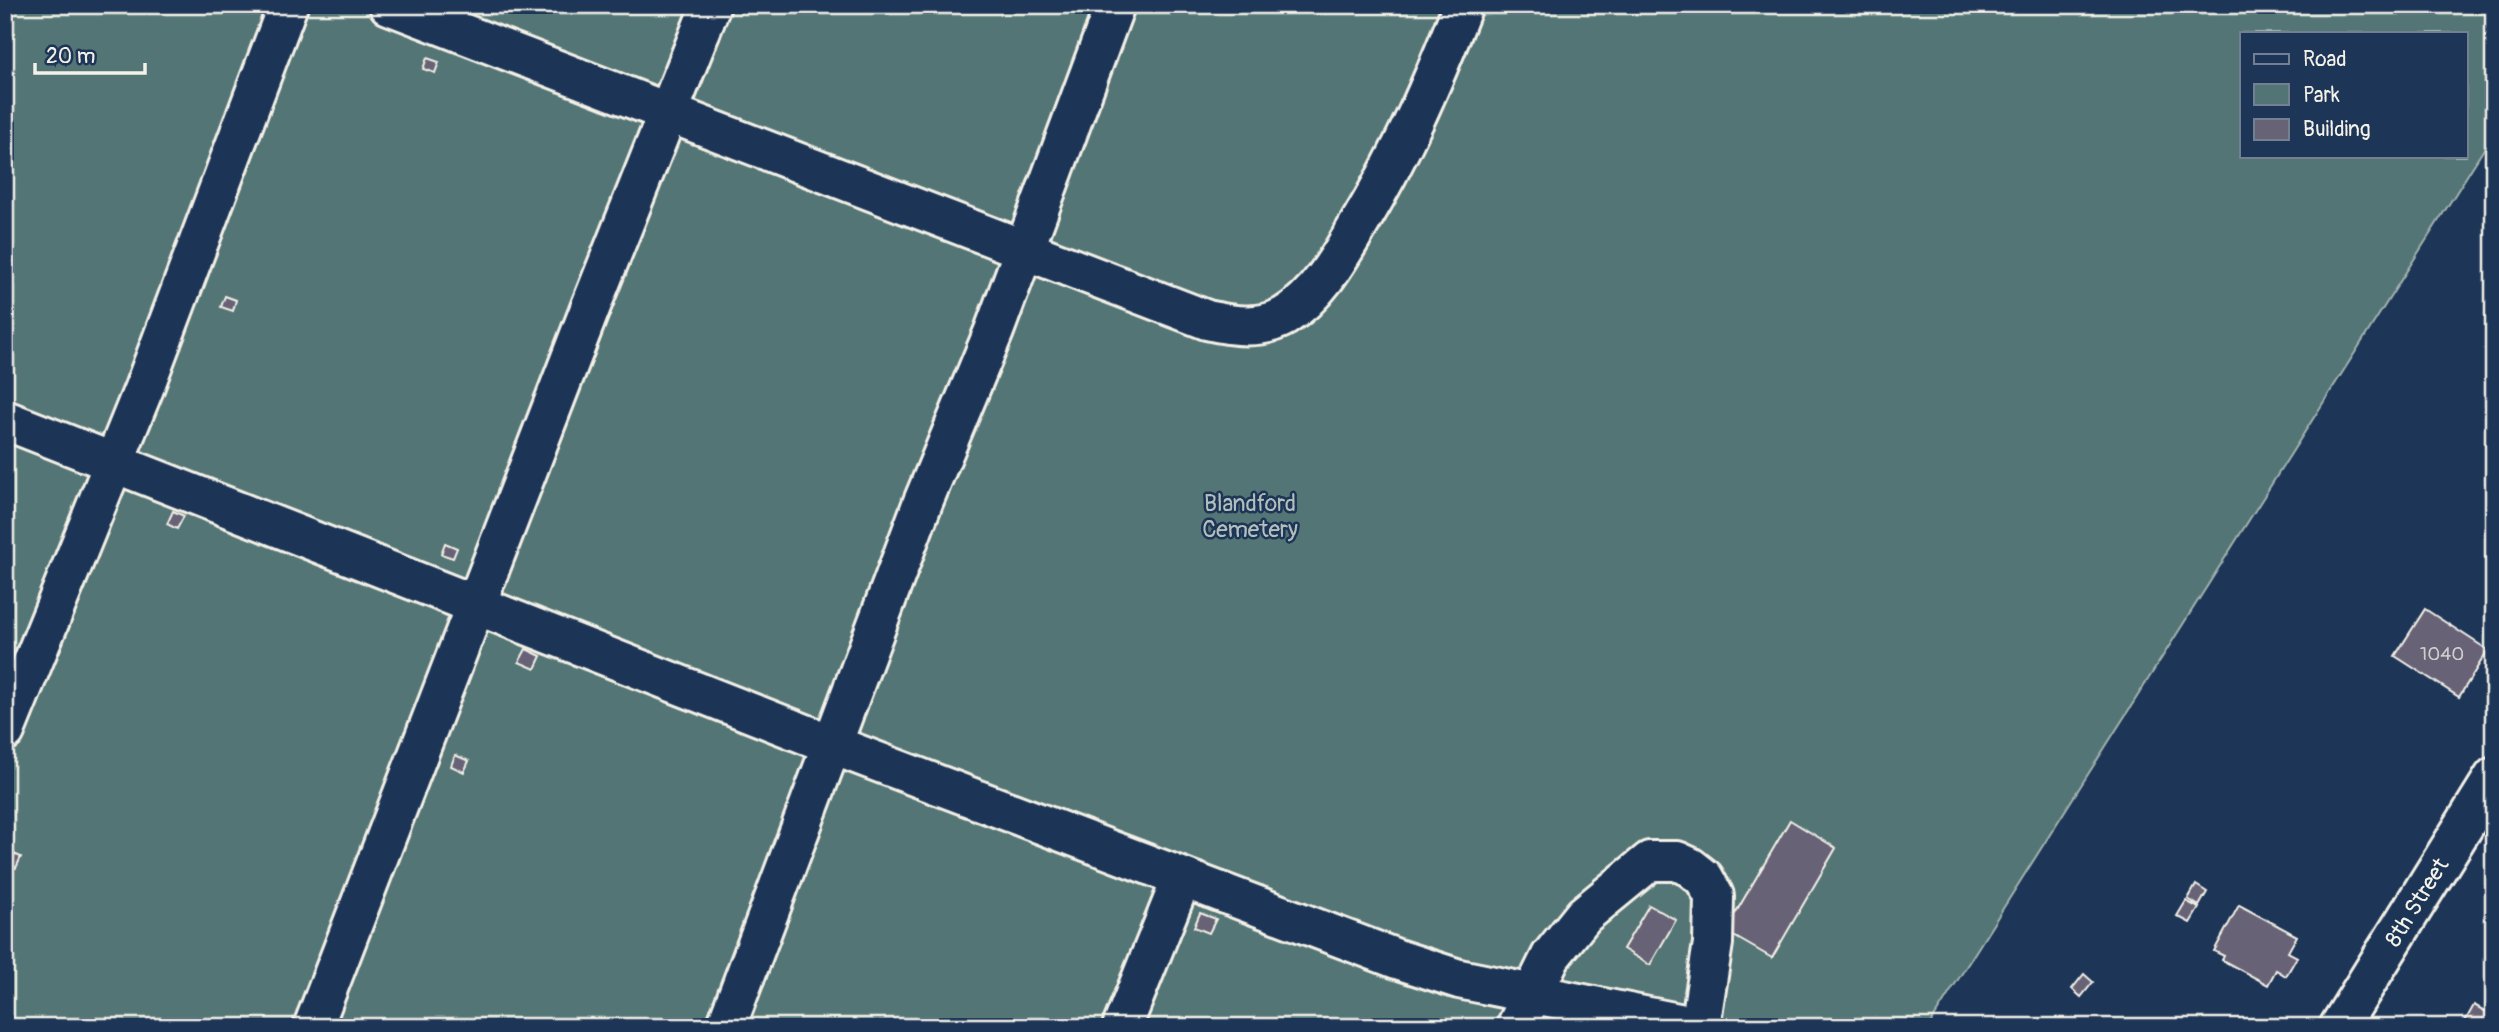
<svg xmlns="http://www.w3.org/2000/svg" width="2499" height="1032" font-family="Pangolin,sans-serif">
<rect width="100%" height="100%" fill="#1d3557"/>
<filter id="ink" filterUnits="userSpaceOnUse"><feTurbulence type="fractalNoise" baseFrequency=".0143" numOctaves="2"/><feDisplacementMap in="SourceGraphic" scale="14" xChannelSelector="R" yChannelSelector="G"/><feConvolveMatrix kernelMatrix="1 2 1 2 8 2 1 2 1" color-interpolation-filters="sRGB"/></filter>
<g filter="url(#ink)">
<path fill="#527474" stroke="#a3b2ae" stroke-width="2" fill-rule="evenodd" d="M5,5H2494V133L1928,1027H5ZM2242,33H2466V156H2242Z"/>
<g fill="#686277" stroke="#f4f1e8" stroke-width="2">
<polygon points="427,58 439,62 435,73 423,69"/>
<polygon points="225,296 236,300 233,311 221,307"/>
<polygon points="173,511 184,516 177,529 167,524"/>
<polygon points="445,543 457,548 453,558 441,554"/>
<polygon points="2425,609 2488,650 2459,697 2395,656"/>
<polygon points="526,649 541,656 535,669 519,662"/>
<polygon points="455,755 469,761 464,772 451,766"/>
<polygon points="1790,820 1836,848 1772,958 1725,931"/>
<polygon points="7,851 21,857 16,868 5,864"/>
<polygon points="2196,885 2207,892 2199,906 2188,899"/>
<polygon points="2186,901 2199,908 2190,923 2177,916"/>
<polygon points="1649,905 1676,920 1650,965 1623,949"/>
<polygon points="2239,905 2297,936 2288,952 2297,957 2286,976 2276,970 2268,985 2222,960 2224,956 2214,951"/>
<polygon points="1200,913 1216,919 1209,933 1194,927"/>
<polygon points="2084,974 2093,982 2081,997 2072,989"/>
<polygon points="2474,1005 2494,1016 2494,1027 2462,1027"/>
</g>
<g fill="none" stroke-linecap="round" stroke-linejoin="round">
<g stroke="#f4f1e8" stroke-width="44">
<g id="minor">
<path d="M389,5L1207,320C1233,326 1261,330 1285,316C1318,296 1339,258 1358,226C1402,153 1432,85 1463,5"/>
<polyline points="5,420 833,745 1397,959 1459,979 1698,1027"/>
<polyline points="5,731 144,388 288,5"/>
<polyline points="313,1027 591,306 711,5"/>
<polyline points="726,1027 923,502 994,331 1115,5"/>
<polyline points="1122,1027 1182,878"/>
<polyline points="1516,1027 1551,956 1584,915 1650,861 1677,861 1690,867 1704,878 1714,896 1713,943 1700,1027"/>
<path id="s1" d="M2339,1027L2494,777"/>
</g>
</g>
<use href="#minor" stroke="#1d3557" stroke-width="38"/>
</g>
</g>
<g text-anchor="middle" stroke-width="5" stroke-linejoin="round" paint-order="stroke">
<g font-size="19" fill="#d1cdcc">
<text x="2442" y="660">1040</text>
</g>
<g font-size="23" fill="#b3bfba" stroke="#1d3557">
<text x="1250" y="511">Blandford<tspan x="1250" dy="26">Cemetery</tspan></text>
</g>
<g font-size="23" fill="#f4f1e8" stroke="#1d3557">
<text dy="8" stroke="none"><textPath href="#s1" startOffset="147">8th Street</textPath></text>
</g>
</g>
<rect width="2499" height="1032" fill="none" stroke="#1d3557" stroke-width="28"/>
<rect x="14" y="14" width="2471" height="1004" fill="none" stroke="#f4f1e8" stroke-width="2.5" filter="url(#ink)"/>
<rect x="2240" y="32" width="228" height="126" fill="#1d3557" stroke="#738091" stroke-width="2"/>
<rect x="2254" y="54" width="35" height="10" fill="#1d3557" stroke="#738091" stroke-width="2"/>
<text x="2303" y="66" font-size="21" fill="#f4f1e8">Road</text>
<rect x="2254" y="84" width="35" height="21" fill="#527474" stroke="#738091" stroke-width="2"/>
<text x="2303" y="102" font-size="21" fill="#f4f1e8">Park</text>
<rect x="2254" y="119" width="35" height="21" fill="#686277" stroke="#738091" stroke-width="2"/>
<text x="2303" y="136" font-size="21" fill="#f4f1e8">Building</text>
<path d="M35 63v10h110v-10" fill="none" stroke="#f4f1e8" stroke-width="3.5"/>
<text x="46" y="63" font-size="21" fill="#f4f1e8" stroke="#1d3557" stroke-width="5" paint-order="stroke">20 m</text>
</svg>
